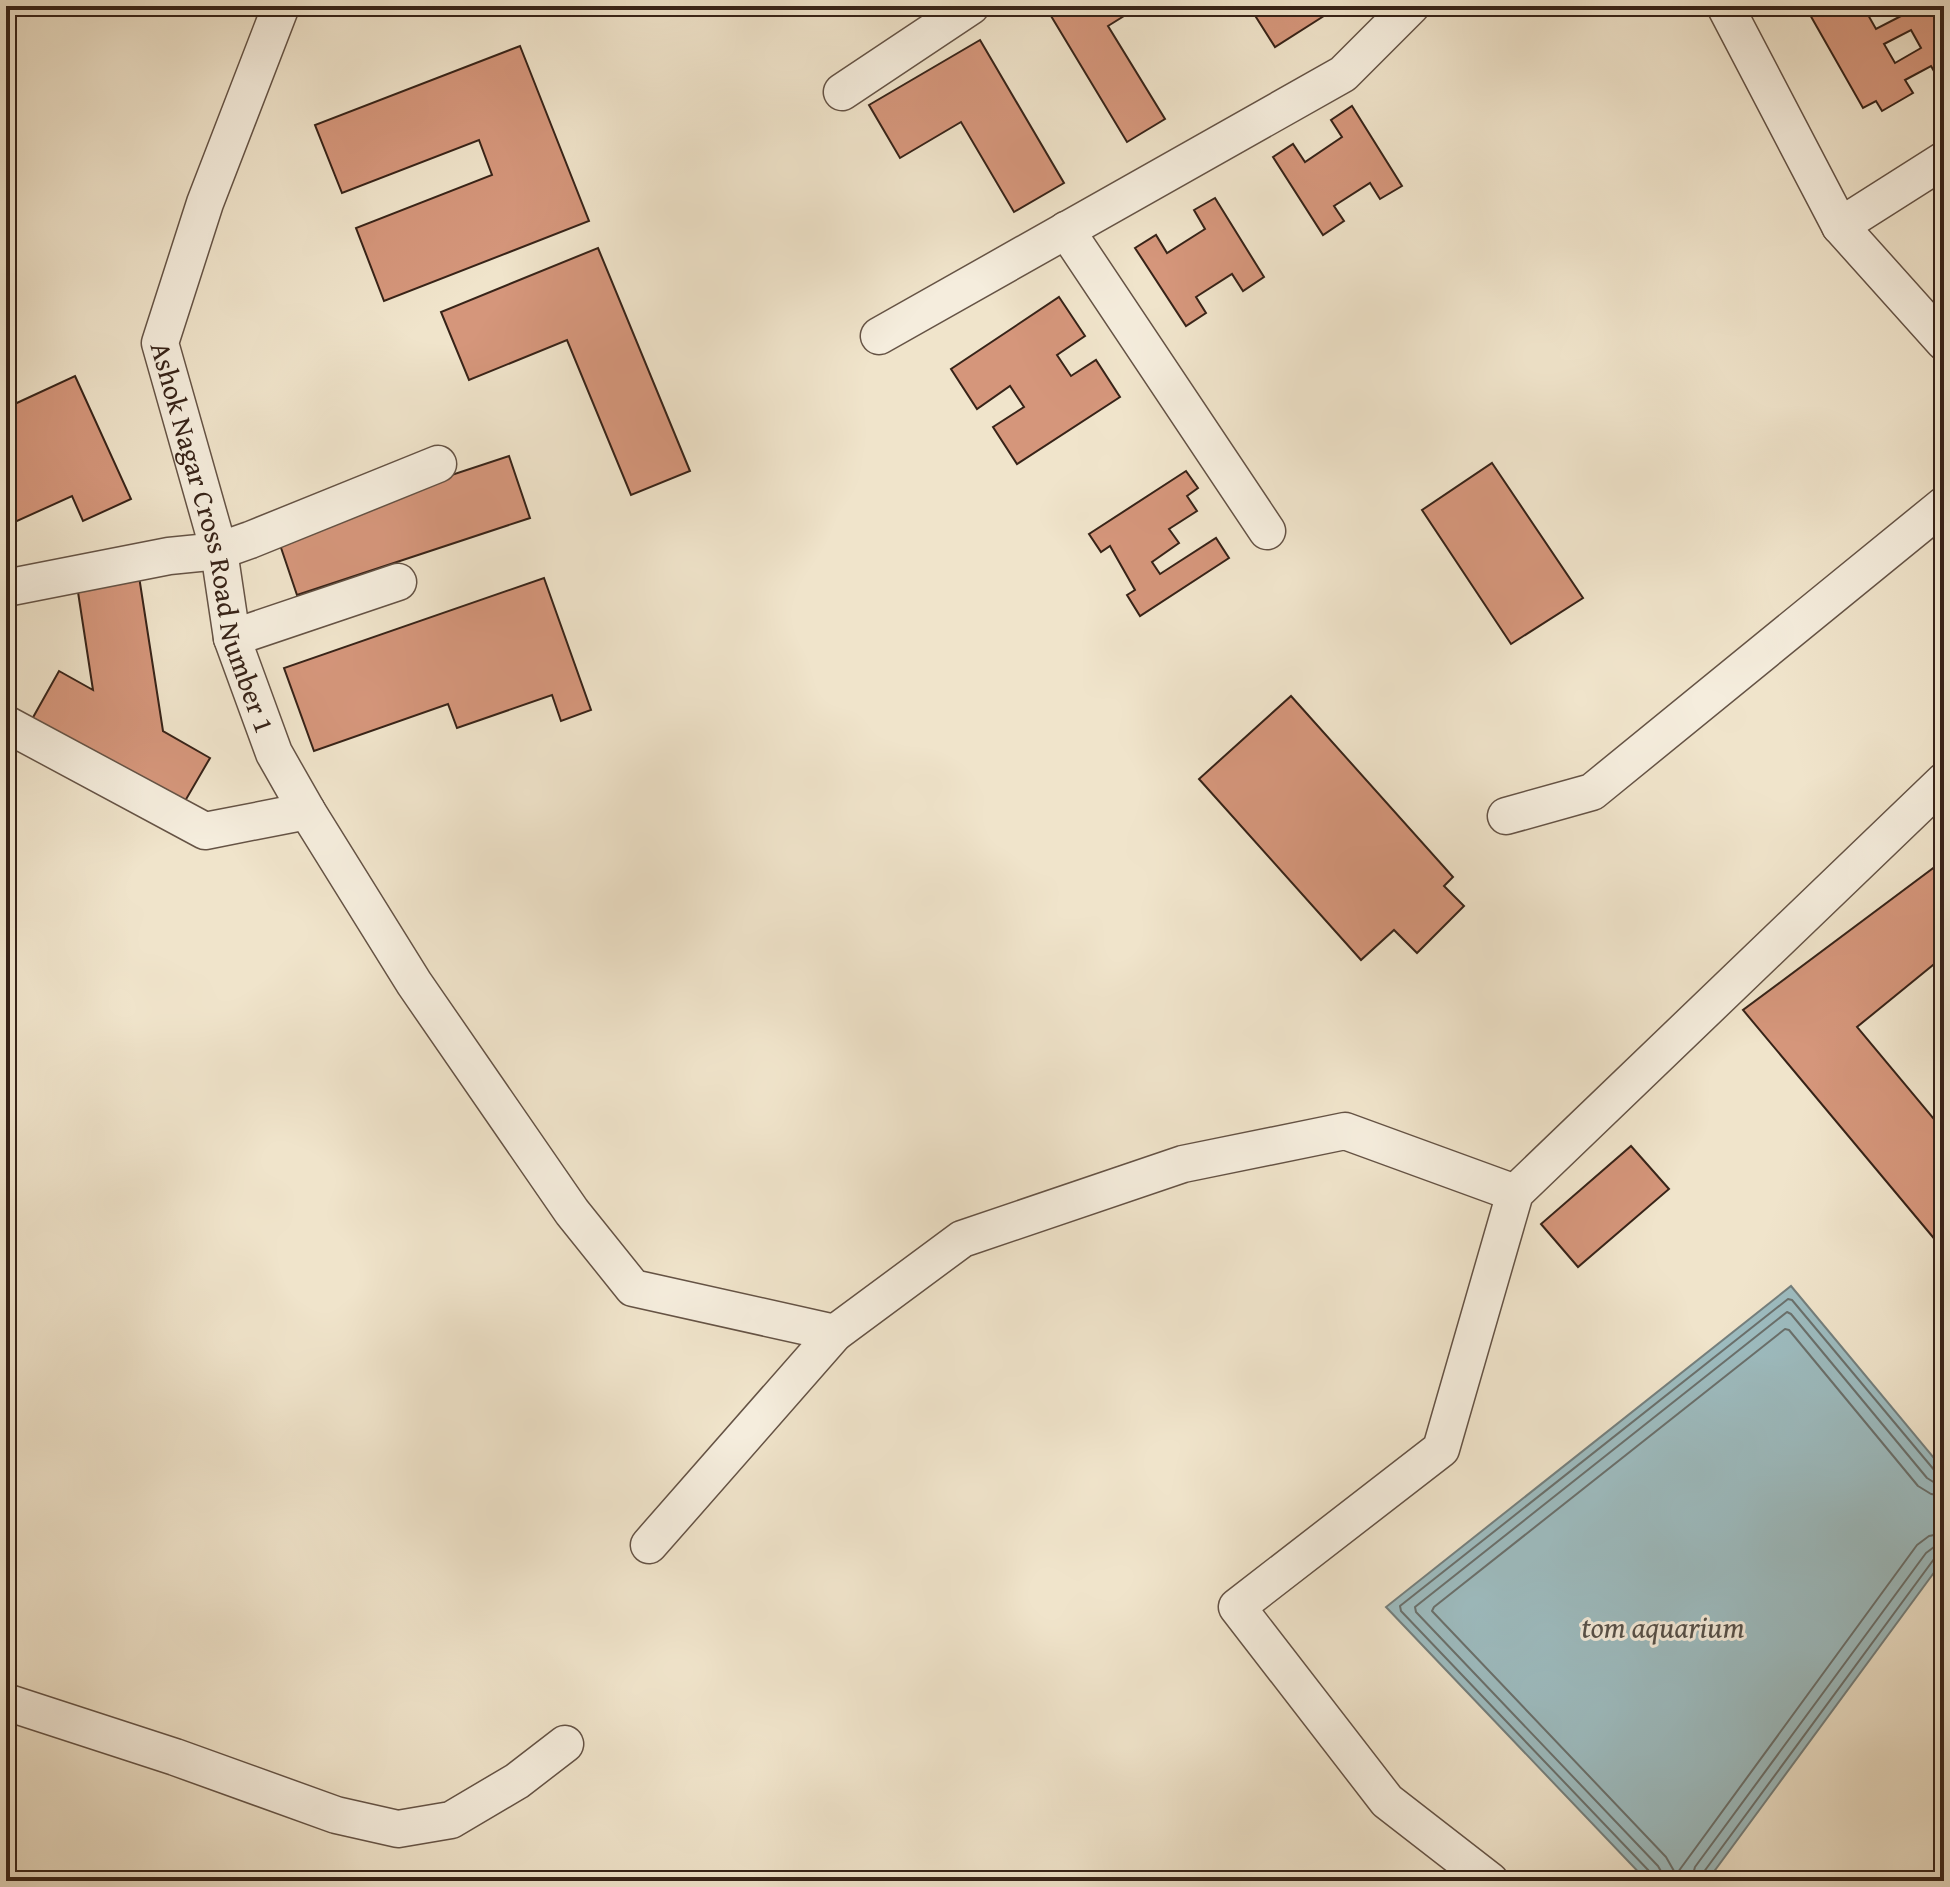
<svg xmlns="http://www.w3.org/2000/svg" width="1950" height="1887" font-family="'Gentium Book Plus',serif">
<rect width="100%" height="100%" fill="#f0e4cb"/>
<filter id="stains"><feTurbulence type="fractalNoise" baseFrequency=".0025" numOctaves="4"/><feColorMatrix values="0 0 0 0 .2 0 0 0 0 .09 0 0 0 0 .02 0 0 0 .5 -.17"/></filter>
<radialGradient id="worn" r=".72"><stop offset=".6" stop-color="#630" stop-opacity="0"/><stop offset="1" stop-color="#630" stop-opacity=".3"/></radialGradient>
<polygon fill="#9dbcc0" stroke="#747f7d" stroke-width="2" points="1791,1286 1944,1470 1944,1559 1707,1881 1647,1881 1386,1607"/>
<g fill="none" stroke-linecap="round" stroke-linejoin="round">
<g stroke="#6a706c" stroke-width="2">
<polyline points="1944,1496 1931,1494 1918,1486 1789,1330 1785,1329 1434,1607 1432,1611 1666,1857 1674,1871 1678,1872 1917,1545 1929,1536 1944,1533"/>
<polyline points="1652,1881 1650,1872 1401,1611 1400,1606 1788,1299 1792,1300 1935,1471 1944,1474"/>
<polyline points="1662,1881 1662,1873 1658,1866 1416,1612 1415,1607 1787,1312 1791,1314 1927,1478 1935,1483 1944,1484"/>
<polyline points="1691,1881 1695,1867 1926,1553 1934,1547 1944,1545"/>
<polyline points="1702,1881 1703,1873 1934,1559 1938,1556 1944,1555"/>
</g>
</g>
<g fill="#d5967b" stroke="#372318" stroke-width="2" fill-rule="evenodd">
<polygon points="1045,6 1140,6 1108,26 1165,119 1127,142"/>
<polygon points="1249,6 1322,6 1327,14 1275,47"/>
<path d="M1805,6H1863L1876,29L1903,15L1898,6H1944V74L1938,78L1931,66L1905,80L1913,93L1882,111L1876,101L1863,108ZM1911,30L1921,48L1895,63L1884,44Z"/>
<polygon points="980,40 1064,183 1014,212 961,122 900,158 869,105"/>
<polygon points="520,46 589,221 384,301 356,228 492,175 479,140 342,193 315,125"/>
<polygon points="1352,106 1402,186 1380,199 1370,183 1334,206 1344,221 1323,235 1273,157 1293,144 1305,162 1342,137 1331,120"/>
<polygon points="1215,198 1264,277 1243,291 1232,274 1196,297 1206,313 1186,326 1135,248 1156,235 1167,253 1205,229 1194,210"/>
<polygon points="598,248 690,471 631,495 567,340 469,380 441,312"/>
<polygon points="1059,297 1085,336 1057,355 1071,376 1096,360 1120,397 1017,464 993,427 1024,407 1010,386 977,409 951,369"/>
<polygon points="75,376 131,499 83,521 72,496 6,526 6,408"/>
<polygon points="509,456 530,518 297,595 276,533"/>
<polygon points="1492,463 1583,598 1511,644 1422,510"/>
<polygon points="1186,471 1198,488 1187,496 1197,511 1169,529 1179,543 1152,562 1160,574 1216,538 1229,558 1140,616 1127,595 1135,590 1110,546 1101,552 1089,534"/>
<polygon points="138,570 163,731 210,758 181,808 31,721 59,671 93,690 76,579"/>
<polygon points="544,578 591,710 561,721 552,695 457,728 448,704 314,751 284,668"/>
<polygon points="1291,696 1453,877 1444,886 1464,906 1417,953 1394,930 1361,960 1199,779"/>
<polygon points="1944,860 1944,956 1857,1027 1944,1131 1944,1236 1937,1242 1743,1010"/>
<polygon points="1631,1146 1669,1189 1578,1267 1541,1224"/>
</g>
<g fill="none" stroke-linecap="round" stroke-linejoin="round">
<g stroke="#655345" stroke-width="39">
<g id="minor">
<path id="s1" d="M281,6L205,203L160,343L219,551L232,638L274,753L307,811L414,983L572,1212L633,1288L835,1333"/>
<polyline points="1725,6 1840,226 1944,342"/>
<polyline points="842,92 971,6"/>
<polyline points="1840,226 1944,160"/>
<polyline points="1066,230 1267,531"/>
<polyline points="879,336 1343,74 1411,6"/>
<polyline points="6,588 169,556 219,551 250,540 438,464"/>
<polyline points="232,638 398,582"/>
<polyline points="6,724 205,831 307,811"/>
<polyline points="1506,816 1592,792 1944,505"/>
<polyline points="649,1545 835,1333 962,1239 1183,1164 1345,1131 1515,1193"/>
<polyline points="6,1702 175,1757 336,1815 398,1829 451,1820 517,1781 565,1744"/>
<polyline points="1490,1881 1387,1801 1237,1607 1441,1449 1515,1193 1944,781"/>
</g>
</g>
<use href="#minor" stroke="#f5eddd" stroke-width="36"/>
</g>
<g text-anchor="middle" stroke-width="6" stroke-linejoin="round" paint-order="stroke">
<g font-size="28" fill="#372318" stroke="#f5eddd">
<text dy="10" stroke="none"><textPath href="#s1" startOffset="560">Ashok Nagar Cross Road Number 1</textPath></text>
</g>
<g font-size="30" font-style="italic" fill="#56514a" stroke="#f5eddd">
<text x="1663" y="1638">tom aquarium</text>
</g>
</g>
<rect width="1950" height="1887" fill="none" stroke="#f0e4cb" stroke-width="32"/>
<rect x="8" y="8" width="1934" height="1871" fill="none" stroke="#372318" stroke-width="4"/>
<rect x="16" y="16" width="1918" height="1855" fill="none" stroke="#372318" stroke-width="2"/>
<rect width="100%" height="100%" filter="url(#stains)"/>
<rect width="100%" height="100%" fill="url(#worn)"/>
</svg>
